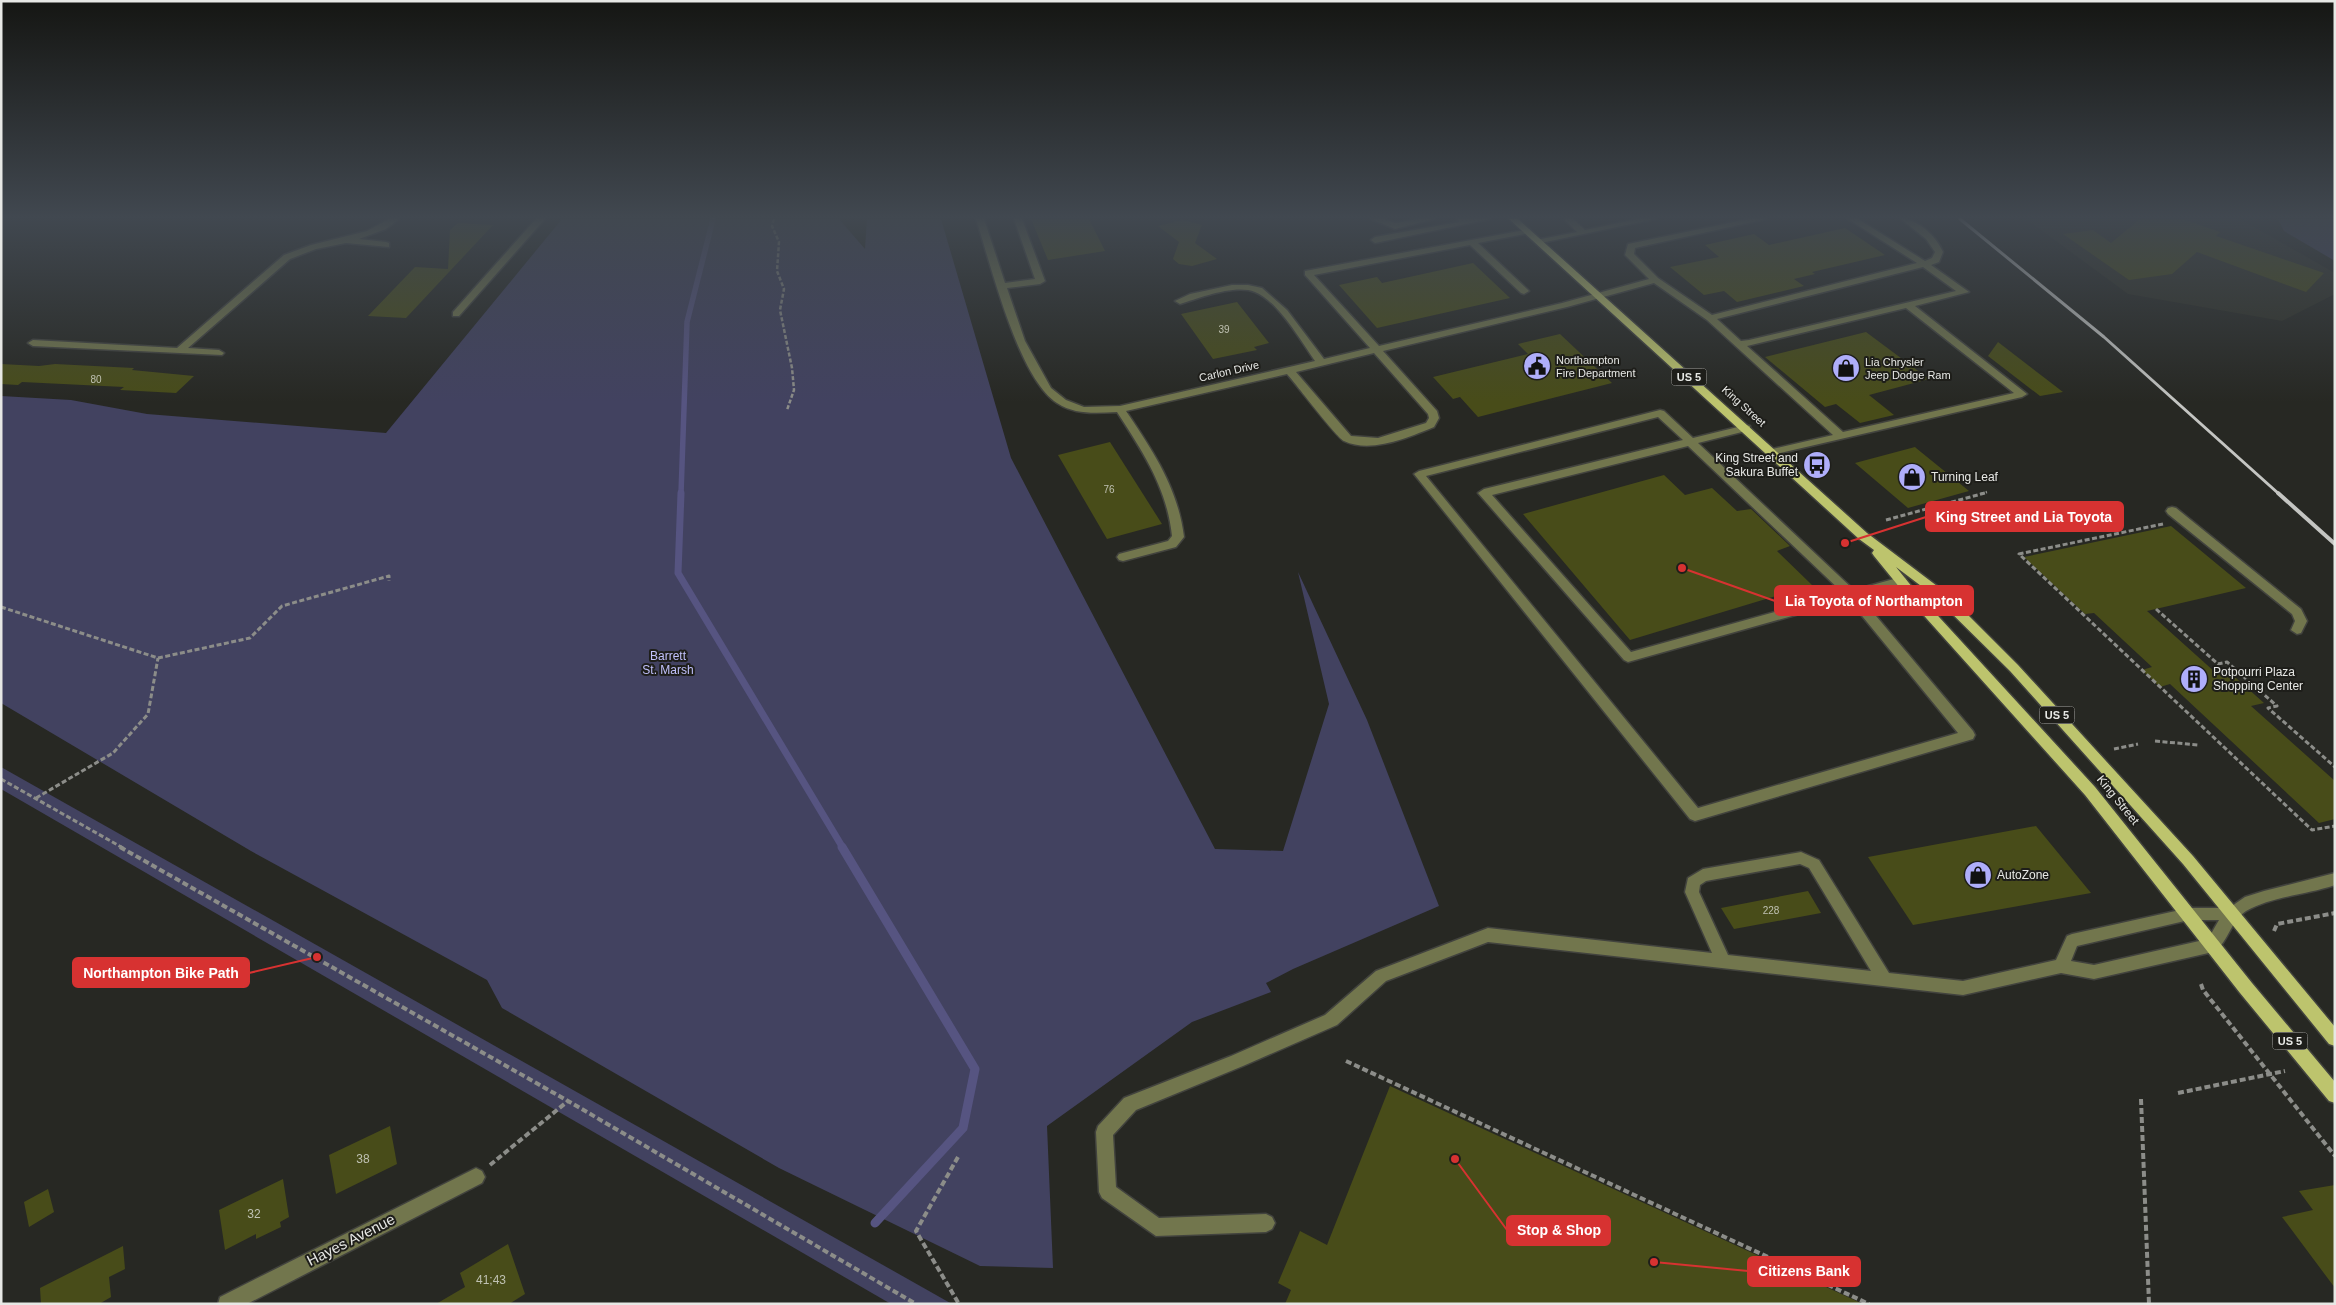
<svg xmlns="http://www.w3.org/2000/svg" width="2336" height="1305" font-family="Helvetica,sans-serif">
<rect width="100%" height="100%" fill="#272823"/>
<polygon fill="#303127" points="2026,219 2240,219 2335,273 2335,294 2282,321 2128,294"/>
<g fill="#424260">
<polygon points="562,219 839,219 865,249 867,219 941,219 1011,458 1215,849 1283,851 1329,704 1298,572 1367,720 1439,906 1293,969 1266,983 1271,992 1192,1022 1047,1126 1053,1268 980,1266 779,1168 502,1008 487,980 251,851 1,703 1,396 71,400 147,414 386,433"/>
<polygon points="2278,219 2335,219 2335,261 2284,231"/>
<polygon points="1,767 952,1304 891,1304 1,789"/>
</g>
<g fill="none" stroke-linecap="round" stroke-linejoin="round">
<polyline stroke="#565481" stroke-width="5.5" points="681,494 687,322 713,219"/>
<polyline stroke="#565481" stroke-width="7" points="681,493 678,573 843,848"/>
<polyline stroke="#565481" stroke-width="9" points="842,847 975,1069 963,1128 875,1223"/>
</g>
<g fill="#484c19">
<polygon points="1031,219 1089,219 1105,251 1048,260"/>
<polygon points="2140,219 2183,219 2220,232 2216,236 2324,273 2306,292 2197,252 2172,274 2129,280 2063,234 2093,230 2111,243"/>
<polygon points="1182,220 1202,225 1195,243 1217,259 1192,266 1179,264 1173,259 1179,242 1158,226"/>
<polygon points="458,223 493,225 406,318 368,316 415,267 448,269 450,230"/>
<polygon points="1845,228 1885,255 1812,272 1815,274 1794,279 1804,286 1737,302 1724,291 1704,295 1670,267 1719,257 1705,245 1754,234 1769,245"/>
<polygon points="1473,263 1510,298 1377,328 1339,285 1377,277 1382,283"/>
<polygon points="1237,302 1269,343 1254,347 1257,350 1213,359 1181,314"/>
<polygon points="1866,332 1929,379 1869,395 1894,415 1860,423 1836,404 1825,407 1765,357"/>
<polygon points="1560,334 1612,383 1478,417 1460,397 1453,399 1433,377 1528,354 1518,344"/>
<polygon points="1998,342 2063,392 2040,396 1988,356"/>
<polygon points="1,364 39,366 55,364 134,368 132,370 194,376 176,393 120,390 124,387 22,382 18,385 1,384"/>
<polygon points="1110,442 1162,524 1107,539 1058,455"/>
<polygon points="1915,447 1916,448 1969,491 1908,508 1855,463"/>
<polygon points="1664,475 1685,495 1712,488 1737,511 1751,509 1790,546 1777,551 1812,585 1630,640 1523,514"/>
<polygon points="2171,526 2246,588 2147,611 2216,673 2227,670 2264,703 2251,706 2335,781 2335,819 2319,823 2170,684 2160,687 2142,670 2152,667 2094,613 2085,614 2024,557"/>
<polygon points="2036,826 2091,893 1913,925 1868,857"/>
<polygon points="1808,891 1821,913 1734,929 1721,908"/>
<polygon points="1390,1086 1863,1304 1285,1304 1291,1290 1278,1283 1300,1231 1327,1245"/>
<polygon points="390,1126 397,1164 336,1194 329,1155"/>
<polygon points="283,1179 289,1217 280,1222 281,1227 256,1239 256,1234 225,1250 219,1210"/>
<polygon points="2335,1185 2335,1288 2282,1217 2313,1210 2299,1191"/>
<polygon points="48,1189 54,1212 29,1227 24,1202"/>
<polygon points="508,1244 525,1294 509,1304 436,1304 465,1287 460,1273"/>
<polygon points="123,1246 125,1269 109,1277 111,1297 99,1304 41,1304 40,1288"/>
</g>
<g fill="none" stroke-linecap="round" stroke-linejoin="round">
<g stroke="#42433e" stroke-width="3">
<g id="minor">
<polygon points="389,219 399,219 386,229 359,239 386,242 389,243 389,247 346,243 316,249 290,259 188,348 219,350 224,353 222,355 33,346 28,343 33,340 177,348 284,255 311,245 367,231"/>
<polygon points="536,219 545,219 459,316 453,316 453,312"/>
<path d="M976,219H984L1005,283L1035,279L1014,219H1022L1045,281L1040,284L1007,288L1025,341L1051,388L1066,400L1084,407L1120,406L1315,361C1301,341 1278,301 1255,292C1235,284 1200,298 1180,304L1175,301L1190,294L1232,285H1248L1262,288L1287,310L1324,359L1370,348L1305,275V271L1530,229V233L1478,243L1527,289L1529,291L1524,294L1521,293L1470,245L1314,275L1379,346L1562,303L1649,279L1625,255L1628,244L1748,219H1766L1635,248L1634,254L1658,278L1712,315L1917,263L1848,219H1858L1925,261L1932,258L1935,252L1926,239L1901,219C1918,219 1936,236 1943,252L1939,262L1931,265L1969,292L1915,306L2027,394L2022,397L1772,455L1768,454L1767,452L1768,450L1833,435L1707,320L1654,283L1567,307L1383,351L1437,411L1439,418L1434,427C1409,437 1371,454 1344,441C1335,436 1297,385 1287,374L1126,411C1153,451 1178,488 1184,537L1176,547L1123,561L1119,560L1117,557L1119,554L1168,541L1172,536C1167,488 1143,452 1117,412C1096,413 1075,415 1057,403C1018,378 991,265 976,219ZM1923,267L1956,291L1749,340L1741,341L1717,319ZM1906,308L2014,393L1843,432L1747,346ZM1374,353L1428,414L1429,418L1426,423L1378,438L1351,436L1296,372Z"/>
<polygon points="1371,219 1384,219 1396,223 1416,219 1434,219 1395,229"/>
<polygon points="1457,219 1490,219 1375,243 1371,240 1375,237 1459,222"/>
<polygon points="1564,219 1573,219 1585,230 1637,219 1655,219 1536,244 1536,240 1577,232"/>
<path d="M1660,410L1664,411L1693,438L1746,425L1750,426V430L1698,443L1854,590L1901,577L1905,578L1907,581L1905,584L1860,597L1973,731L1975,735L1973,739L1695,821L1690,819L1414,474L1419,471ZM1658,417L1683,440L1484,489L1478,493L1624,660L1628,662L1849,600L1958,733L1698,808L1426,476ZM1688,446L1843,593L1631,652L1492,495Z"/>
<polygon points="2172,507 2176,508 2301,609 2307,621 2301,633 2297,634 2291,630 2295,621 2292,614 2168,514 2166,511 2168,508"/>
<path d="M1801,852L1819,860L1889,973L1963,981L2056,960L2067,936L2072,934L2189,908H2229L2245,897L2264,891L2335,873V885C2306,895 2272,896 2246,911C2231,920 2226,947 2213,952L2094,979L2061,973L1963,995L1488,942L1386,981L1337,1025L1243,1066L1136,1110L1113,1135L1116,1187L1159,1218L1266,1214L1272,1217L1275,1223L1272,1229L1266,1232L1156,1236L1102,1198L1099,1192L1096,1132L1098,1126L1124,1098L1231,1056L1325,1015L1376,971L1488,928L1712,953L1685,892L1688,878L1703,869ZM1800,864L1809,868L1871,971L1728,955L1699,892L1700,885L1706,881ZM2189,920H2219L2208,939L2094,965L2071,961L2077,946Z"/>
<polygon points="476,1168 482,1171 485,1177 482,1183 247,1304 218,1304 220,1297"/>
</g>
</g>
<g stroke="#42433e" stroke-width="3">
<polygon id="major" points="1509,219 1518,219 1867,533 1941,589 1963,610 2018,665 2193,856 2335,1027 2335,1046 2329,1044 2183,864 2010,671 1933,595 1896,567 1917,593 2095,787 2252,983 2335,1082 2335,1103 2329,1101 2240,993 2085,795 1909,599 1874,556 1872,553 1874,550 1859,539"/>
</g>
<g stroke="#8c8d89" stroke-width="2.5" stroke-dasharray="4 2" stroke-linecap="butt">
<polyline points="774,219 772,226 779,242 777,271 784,289 780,310 792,368 794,390 787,410"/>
<polyline points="1980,494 1987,492"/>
</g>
<g stroke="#8c8d89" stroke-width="3" stroke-dasharray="5 2.5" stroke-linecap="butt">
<polyline points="1886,520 1985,493"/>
<polyline points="2163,524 2019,554 2312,830 2335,826"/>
<polyline points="1,607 158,658 250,638 282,606 389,576 389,581"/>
<polyline points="2156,609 2218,664 2227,662 2277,706 2268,708 2335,767"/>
<polyline points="2155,741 2198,745"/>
<polyline points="2114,749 2138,744"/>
<polyline points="1,779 123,848"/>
<polyline points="36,798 113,753 148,714 158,658"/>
</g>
<g stroke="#8c8d89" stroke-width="4" stroke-dasharray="6 3" stroke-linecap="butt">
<polyline points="120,847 568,1101 916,1304"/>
<polyline points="2274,931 2277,924 2335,913"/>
<polyline points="2201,984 2203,990 2335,1156"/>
<polyline points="1346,1061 1869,1304"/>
<polyline points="2178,1093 2285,1071"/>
<polyline points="2141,1099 2149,1304"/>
<polyline points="958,1157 916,1231 959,1304"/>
<polyline points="490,1165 568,1101"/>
</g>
<use href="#minor" fill="#72764d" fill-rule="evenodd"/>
<use href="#major" fill="#bdc46d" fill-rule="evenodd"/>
<polyline stroke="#c4c5c2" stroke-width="3" points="1960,219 2104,337 2279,494"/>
<polyline stroke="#c4c5c2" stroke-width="4" points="2278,493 2335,544"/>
</g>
<linearGradient id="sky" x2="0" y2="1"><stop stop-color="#151613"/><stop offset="0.54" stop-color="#414850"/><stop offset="1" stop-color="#414850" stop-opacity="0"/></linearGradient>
<rect width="2336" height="402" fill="url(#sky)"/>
<defs>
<g id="civic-disc" transform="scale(1.4375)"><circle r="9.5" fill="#afaefa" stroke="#1e1e1a"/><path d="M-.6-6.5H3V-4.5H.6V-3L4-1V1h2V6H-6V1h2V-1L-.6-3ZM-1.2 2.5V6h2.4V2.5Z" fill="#111"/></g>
<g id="shop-disc" transform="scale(1.4375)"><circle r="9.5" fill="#afaefa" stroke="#1e1e1a"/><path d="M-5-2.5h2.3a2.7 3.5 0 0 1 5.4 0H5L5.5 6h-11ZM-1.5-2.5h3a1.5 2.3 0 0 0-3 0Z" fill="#111"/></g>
<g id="bus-disc" transform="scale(1.4375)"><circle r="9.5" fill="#afaefa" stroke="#1e1e1a"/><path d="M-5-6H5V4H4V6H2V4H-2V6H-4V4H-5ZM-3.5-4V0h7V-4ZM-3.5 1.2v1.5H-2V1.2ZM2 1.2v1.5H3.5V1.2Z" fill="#111"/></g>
<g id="building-disc" transform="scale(1.4375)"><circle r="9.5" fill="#afaefa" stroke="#1e1e1a"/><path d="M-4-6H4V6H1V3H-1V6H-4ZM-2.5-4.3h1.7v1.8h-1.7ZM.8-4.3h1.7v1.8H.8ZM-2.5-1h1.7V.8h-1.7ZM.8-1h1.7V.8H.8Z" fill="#111"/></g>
</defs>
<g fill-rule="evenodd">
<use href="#civic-disc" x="1537" y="366"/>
<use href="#shop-disc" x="1846" y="368"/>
<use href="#bus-disc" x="1817" y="465"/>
<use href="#shop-disc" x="1912" y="477"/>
<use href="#building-disc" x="2194" y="679"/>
<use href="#shop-disc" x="1978" y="875"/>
</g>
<g text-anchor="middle" stroke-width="4" stroke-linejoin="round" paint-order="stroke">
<g font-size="10" fill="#bfc1b2">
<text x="1224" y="333">39</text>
<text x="96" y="383">80</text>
<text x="1109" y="493">76</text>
<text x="1771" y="914">228</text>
</g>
<g font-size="11" fill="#e7e8e5" stroke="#1e1e1a" text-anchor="start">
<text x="1556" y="364">Northampton<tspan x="1556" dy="13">Fire Department</tspan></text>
<text x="1865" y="366">Lia Chrysler<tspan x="1865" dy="13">Jeep Dodge Ram</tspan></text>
</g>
<g font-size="11" fill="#e7e8e5" stroke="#1e1e1a">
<text transform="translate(1229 371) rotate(-13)" y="4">Carlon Drive</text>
<text transform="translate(1744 406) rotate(42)" y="4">King Street</text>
</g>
<g fill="#1e1e1a" stroke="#ababa8" stroke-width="1">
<rect x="1671.5" y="368.5" width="35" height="17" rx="4"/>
<rect x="2039.5" y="706.5" width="35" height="17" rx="4"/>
<rect x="2272.5" y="1032.5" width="35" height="17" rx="4"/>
</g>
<g font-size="11" font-weight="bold" fill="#e7e8e5">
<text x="1689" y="381">US 5</text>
<text x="2057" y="719">US 5</text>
<text x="2290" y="1045">US 5</text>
</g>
<g font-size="12" fill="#e7e8e5" stroke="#1e1e1a" text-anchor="start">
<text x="1798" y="462" text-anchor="end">King Street and<tspan x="1798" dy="14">Sakura Buffet</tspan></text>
<text x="1931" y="481">Turning Leaf</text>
<text x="2213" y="676">Potpourri Plaza<tspan x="2213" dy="14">Shopping Center</tspan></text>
<text x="1997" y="879">AutoZone</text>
</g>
<g font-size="12" fill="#c1c1fc" stroke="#1e1e1a">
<text x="668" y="660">Barrett<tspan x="668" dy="14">St. Marsh</tspan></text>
</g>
<g font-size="12" fill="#e7e8e5" stroke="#1e1e1a">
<text transform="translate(2118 800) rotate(51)" y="4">King Street</text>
</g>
<g font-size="12" fill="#bfc1b2">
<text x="363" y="1163">38</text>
<text x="254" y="1218">32</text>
<text x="491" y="1284">41;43</text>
</g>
<g font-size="15" fill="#e7e8e5" stroke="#1e1e1a">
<text transform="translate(351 1240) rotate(-27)" y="5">Hayes Avenue</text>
</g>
</g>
<path fill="none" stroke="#d73231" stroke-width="2" d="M1845 543L1926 517M1682 568L1775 601M317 957L249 973M1455 1159L1507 1230M1654 1262L1748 1271"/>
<g fill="#d73231" stroke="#1e1e1a" stroke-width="2">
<circle cx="1845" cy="543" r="5"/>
<circle cx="1682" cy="568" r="5"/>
<circle cx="317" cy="957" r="5"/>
<circle cx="1455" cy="1159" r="5"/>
<circle cx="1654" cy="1262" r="5"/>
</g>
<g fill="#d73231" stroke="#d73231" stroke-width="2">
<rect x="1926" y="502" width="197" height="29" rx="5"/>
<rect x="1775" y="586" width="198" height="29" rx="5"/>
<rect x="73" y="958" width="176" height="29" rx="5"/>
<rect x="1507" y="1216" width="103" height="29" rx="5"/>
<rect x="1748" y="1257" width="112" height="29" rx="5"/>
</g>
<g font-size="14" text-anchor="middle" font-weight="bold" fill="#fff">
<text x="2024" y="522">King Street and Lia Toyota</text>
<text x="1874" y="606">Lia Toyota of Northampton</text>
<text x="161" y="978">Northampton Bike Path</text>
<text x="1559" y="1235">Stop &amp; Shop</text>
<text x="1804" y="1276">Citizens Bank</text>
</g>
<rect width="2336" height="1305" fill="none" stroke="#e7e8e5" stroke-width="5"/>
</svg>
